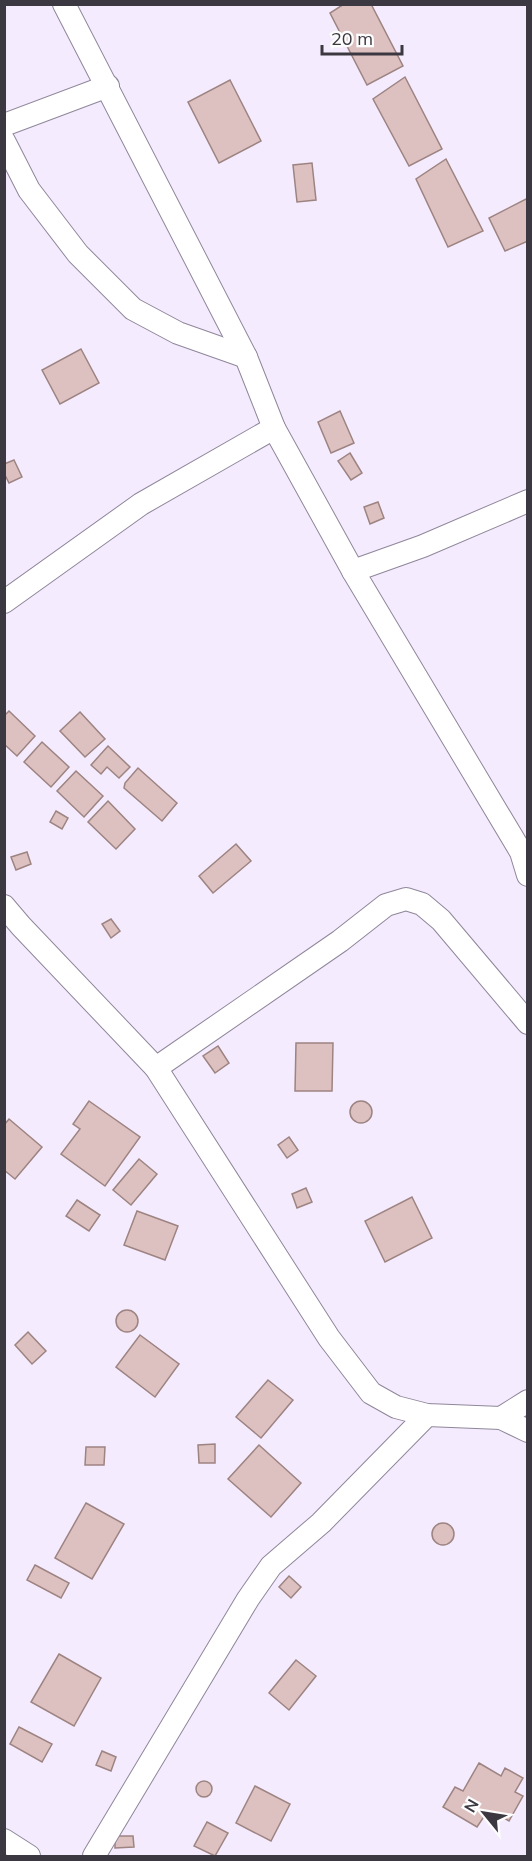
<svg xmlns="http://www.w3.org/2000/svg" width="532" height="1861" font-family="Mulish,sans-serif">
<rect width="100%" height="100%" fill="#f4ecfe"/>
<g fill="#ddc1c0" stroke="#9d8381" stroke-width="1.5">
<polygon points="344,4 371,4 403,66 367,85 330,13"/>
<polygon points="405,77 442,149 409,166 373,99"/>
<polygon points="230,80 261,141 219,163 188,102"/>
<polygon points="446,159 483,231 448,247 416,179"/>
<polygon points="312,163 316,200 297,202 293,165"/>
<polygon points="528,198 528,241 505,251 489,218"/>
<polygon points="81,349 99,383 60,404 42,370"/>
<polygon points="340,411 354,443 331,453 318,422"/>
<polygon points="350,453 362,473 351,480 338,461"/>
<polygon points="14,460 22,477 9,483 4,473 4,464"/>
<polygon points="378,502 384,518 370,524 364,507"/>
<polygon points="9,711 35,736 17,756 4,744 4,716"/>
<polygon points="80,712 105,739 85,757 60,731"/>
<polygon points="42,742 69,767 51,787 24,762"/>
<polygon points="108,746 130,767 119,778 107,767 101,774 91,765"/>
<polygon points="138,768 177,803 162,821 124,788 125,783"/>
<polygon points="76,771 103,796 84,817 57,791"/>
<polygon points="108,801 135,829 116,849 88,822"/>
<polygon points="56,811 68,818 62,829 50,822"/>
<polygon points="236,844 251,861 213,893 199,876"/>
<polygon points="27,852 31,864 16,870 11,857"/>
<polygon points="111,919 120,931 111,938 102,924"/>
<polygon points="296,1043 333,1043 332,1091 295,1091"/>
<polygon points="218,1046 229,1063 215,1073 203,1056"/>
<circle cx="361" cy="1112" r="11"/>
<polygon points="89,1101 140,1137 105,1186 61,1154 80,1129 73,1124"/>
<polygon points="9,1119 42,1147 15,1179 4,1170 4,1125"/>
<polygon points="289,1137 298,1150 287,1158 278,1145"/>
<polygon points="139,1159 157,1174 131,1205 113,1190"/>
<polygon points="306,1188 312,1202 297,1208 292,1194"/>
<polygon points="412,1197 432,1238 385,1262 365,1221"/>
<polygon points="77,1200 100,1215 89,1231 66,1216"/>
<polygon points="137,1211 178,1226 165,1260 124,1245"/>
<circle cx="127" cy="1321" r="11"/>
<polygon points="28,1332 46,1351 32,1364 15,1345"/>
<polygon points="140,1335 179,1364 155,1397 116,1367"/>
<polygon points="268,1380 293,1400 261,1438 236,1417"/>
<polygon points="215,1444 215,1463 199,1463 198,1445"/>
<polygon points="259,1445 301,1483 271,1517 228,1479"/>
<polygon points="86,1447 105,1447 104,1465 85,1465"/>
<polygon points="86,1503 124,1524 92,1579 55,1558"/>
<circle cx="443" cy="1534" r="11"/>
<polygon points="35,1565 69,1583 61,1598 27,1580"/>
<polygon points="289,1576 301,1587 291,1598 279,1587"/>
<polygon points="59,1654 101,1678 74,1726 31,1702"/>
<polygon points="296,1660 316,1676 289,1710 269,1693"/>
<polygon points="19,1727 52,1744 42,1762 10,1744"/>
<polygon points="102,1751 116,1757 111,1771 96,1765"/>
<polygon points="479,1763 501,1776 505,1768 523,1778 515,1792 523,1796 509,1821 494,1812 492,1815 487,1812 477,1827 443,1807 455,1787 463,1791"/>
<circle cx="204" cy="1789" r="8"/>
<polygon points="255,1786 290,1804 271,1841 236,1823"/>
<polygon points="207,1822 228,1833 215,1856 194,1846"/>
<polygon points="115,1836 133,1836 134,1847 115,1848"/>
</g>
<g fill="none" stroke-linecap="round" stroke-linejoin="round">
<g stroke="#90869a" stroke-width="24">
<g id="street">
<polyline points="64,4 246,357 274,428 353,571 521,852 528,875"/>
<polyline points="4,125 108,86"/>
<polyline points="4,141 29,190 78,254 133,309 178,333 246,357"/>
<polyline points="353,571 423,546 528,501"/>
<polyline points="4,602 141,504 274,428"/>
<polyline points="4,906 21,926 156,1068 340,941 386,905 406,899 422,904 441,920 528,1023"/>
<polyline points="156,1068 329,1338 371,1393 396,1407 427,1415 501,1418 528,1431"/>
<polyline points="501,1418 528,1401"/>
<polyline points="4,1840 29,1856"/>
<polyline points="94,1856 248,1599 271,1566 321,1523 427,1415"/>
</g>
</g>
<use href="#street" stroke="#fff" stroke-width="22"/>
</g>
<rect width="532" height="1861" fill="none" stroke="#3c3841" stroke-width="12"/>
<g transform="translate(484 1813) rotate(300)" stroke="#fdfdfd" stroke-width="4.5" paint-order="stroke">
<path d="M0-4.5L10 22L0 15L-10 22Z" fill="#3c3841"/>
<text y="-9" font-size="16" font-weight="bold" text-anchor="middle" fill="#3c3841">N</text>
</g>
<path d="M322 45v9h80v-9" fill="none" stroke="#3c3841" stroke-width="3"/>
<text x="331" y="45" font-size="18" fill="#3c3841" stroke="#fdfdfd" stroke-width="4.5" paint-order="stroke">20 m</text>
</svg>
